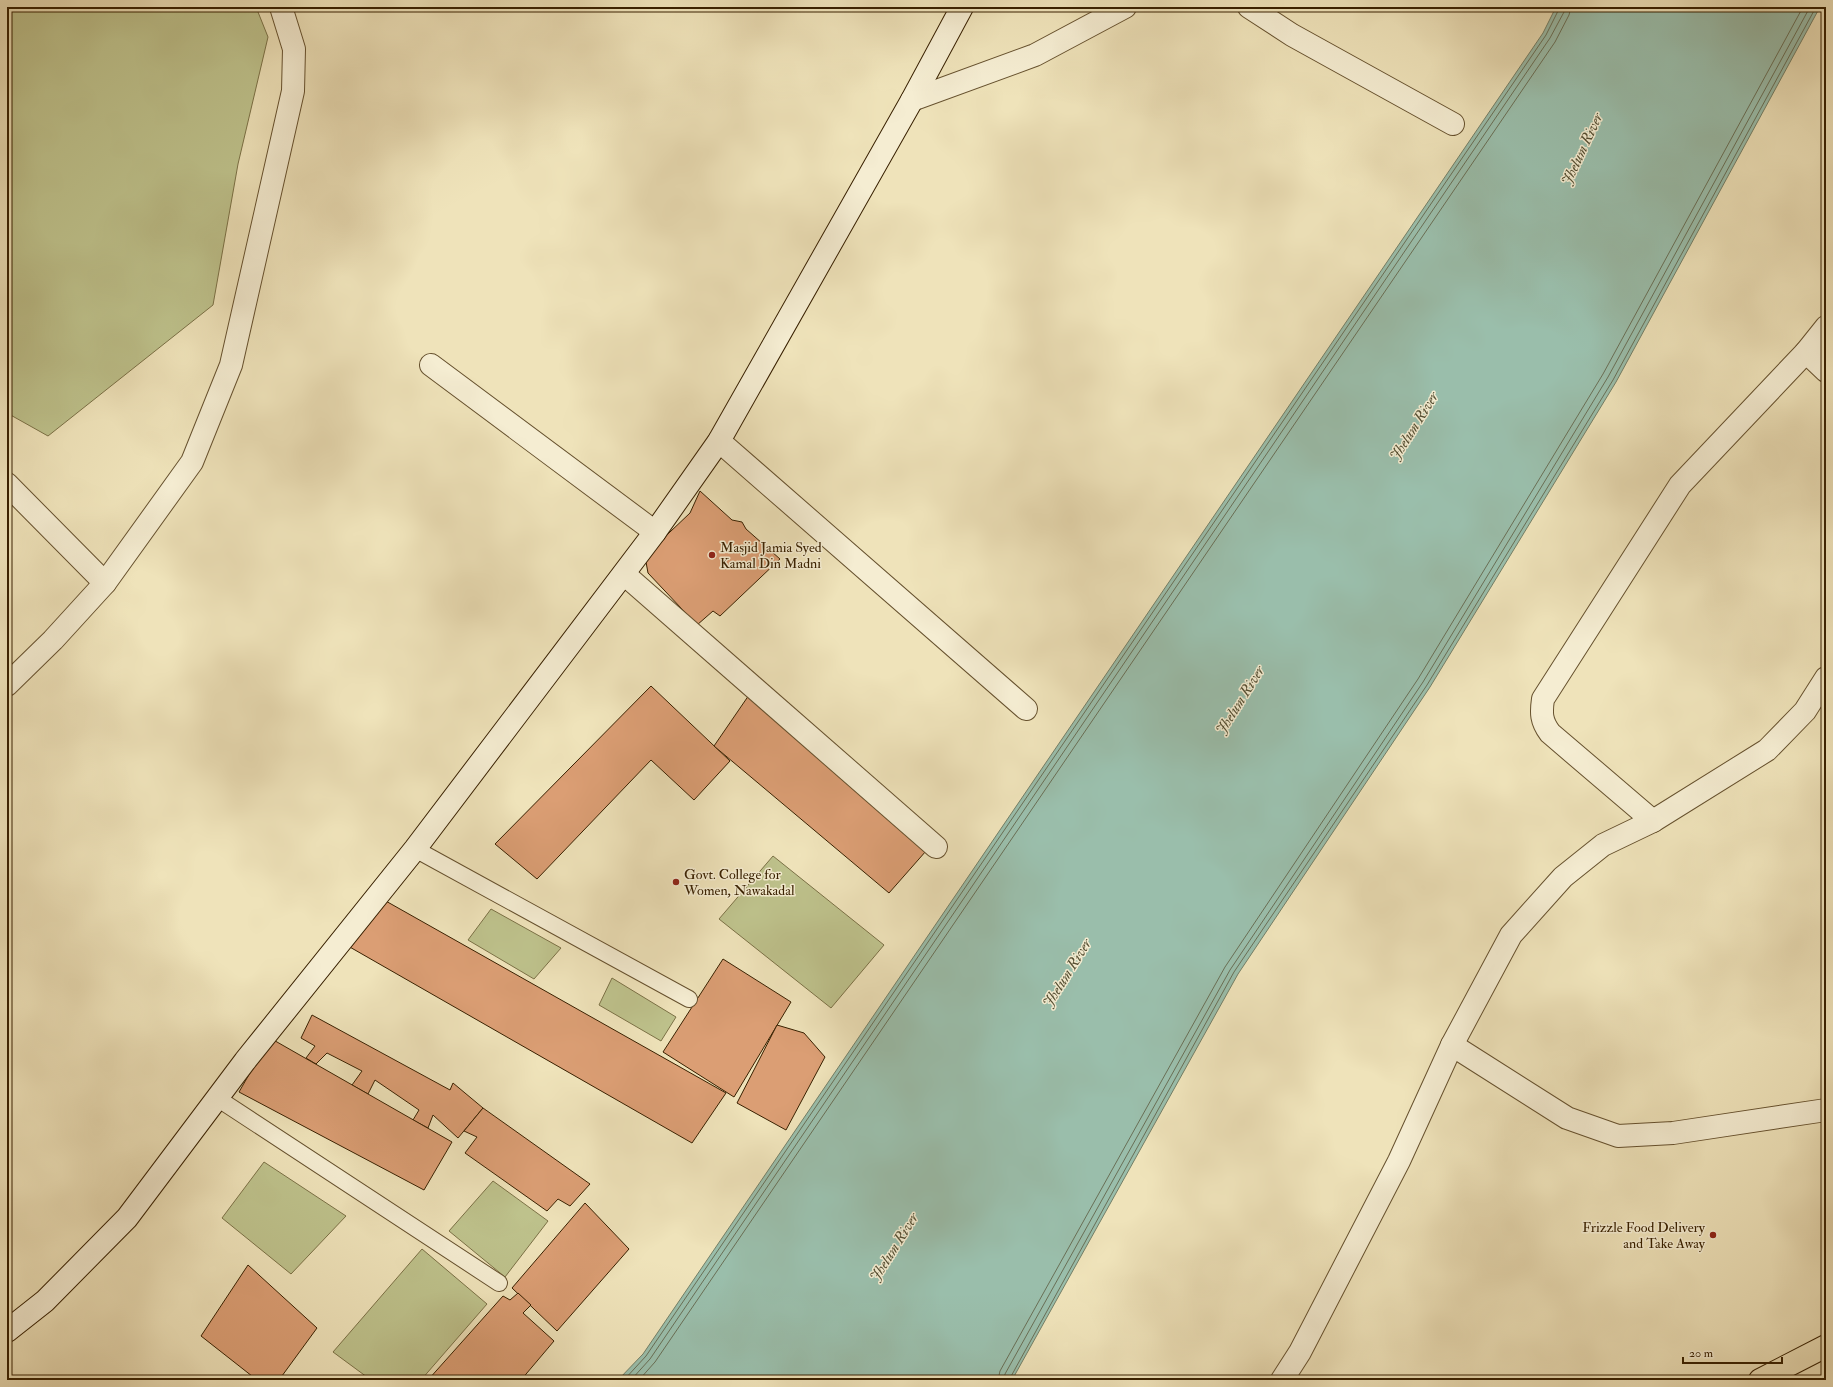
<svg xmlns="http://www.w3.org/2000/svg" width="1833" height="1387" font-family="'IM FELL Double Pica',serif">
<rect width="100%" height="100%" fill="#efe3ba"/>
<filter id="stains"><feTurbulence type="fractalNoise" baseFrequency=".005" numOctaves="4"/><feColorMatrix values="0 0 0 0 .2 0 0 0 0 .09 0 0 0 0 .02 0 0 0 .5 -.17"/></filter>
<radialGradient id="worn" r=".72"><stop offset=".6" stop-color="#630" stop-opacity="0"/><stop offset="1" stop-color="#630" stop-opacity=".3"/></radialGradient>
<g fill="#bec28c" stroke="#7b7146">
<polygon points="7,7 256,7 268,37 238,164 213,305 48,436 7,413"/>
<polygon points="773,856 884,945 831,1008 719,919"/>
<polygon points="491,909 561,948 534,979 468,940"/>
<polygon points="612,978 676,1017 661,1041 599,1005"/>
<polygon points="264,1162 346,1216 291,1274 222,1218"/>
<polygon points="493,1181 548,1221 505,1277 449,1231"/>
<polygon points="422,1249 487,1304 421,1380 371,1380 333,1352"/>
</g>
<polygon fill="#9abeab" stroke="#737f67" points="1556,7 1820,7 1616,382 1430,687 1238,974 1012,1380 618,1380 643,1354 1543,33"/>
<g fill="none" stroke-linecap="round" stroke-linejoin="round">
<g stroke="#696f56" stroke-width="1">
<polyline points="624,1380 646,1356 1546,35 1560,7"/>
<polyline points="631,1380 650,1359 1550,38 1564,12 1565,7"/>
<polyline points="639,1380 655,1362 1555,42 1569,15 1571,7"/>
<polyline points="998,1380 1000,1371 1225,967 1418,679 1603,374 1803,7"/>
<polyline points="1004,1380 1005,1374 1230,970 1423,682 1608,377 1810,7"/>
<polyline points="1009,1380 1234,972 1427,685 1613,380 1816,7"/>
</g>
</g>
<g fill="#db9e74" stroke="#382000">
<polygon points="700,491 732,520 742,522 746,529 780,559 720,616 713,611 697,625 648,573 646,562 651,550 690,513"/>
<polygon points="651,686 730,761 694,800 651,760 537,879 495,844"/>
<polygon points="749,695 926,851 889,893 714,746"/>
<polygon points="384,900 726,1093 692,1143 348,946"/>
<polygon points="723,959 791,1002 734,1097 663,1052"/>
<polygon points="312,1015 450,1090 453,1083 483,1108 458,1138 433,1115 428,1128 413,1120 419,1110 375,1080 368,1094 352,1085 362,1071 327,1053 316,1064 306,1058 315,1046 301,1038"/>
<polygon points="777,1025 804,1033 825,1057 786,1130 737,1103"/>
<polygon points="270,1038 452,1142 424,1190 239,1092"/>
<polygon points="483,1108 590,1184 570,1206 558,1199 547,1211 465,1153 477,1137 464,1131"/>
<polygon points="585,1203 629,1249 557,1331 512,1288"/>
<polygon points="248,1265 317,1328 279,1380 257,1380 201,1336"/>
<polygon points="518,1293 531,1305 523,1313 554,1341 521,1380 428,1380 503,1296 510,1300"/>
</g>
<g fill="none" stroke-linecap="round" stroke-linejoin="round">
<g stroke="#66512e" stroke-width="18">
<g id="lane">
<polyline points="415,849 689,999"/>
<polyline points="217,1098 499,1283"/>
</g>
</g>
<g stroke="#66512e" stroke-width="24">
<g id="street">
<polyline points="1249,7 1292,35 1453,124"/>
<polyline points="912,100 1035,55 1125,7"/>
<polyline points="1806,352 1826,371"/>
<polyline points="431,365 655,532"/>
<polyline points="719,441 1026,709"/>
<polyline points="7,484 105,583"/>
<polyline points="624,574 936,847"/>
<polyline points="7,685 53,640 105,583 192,462 231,365 293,91 294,49 281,7"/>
<polyline points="1653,821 1767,750 1805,711 1826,678"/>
<polyline points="1452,1045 1567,1118 1618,1136 1673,1133 1826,1110"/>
<path d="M1282,1380L1300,1352L1399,1161L1452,1045L1511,935L1563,877L1603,845L1653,821L1550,733C1541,721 1541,713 1543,699L1680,485L1806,352L1826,327"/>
</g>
</g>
<g stroke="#382000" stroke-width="24">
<polyline id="secondary" points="7,1331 45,1301 127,1218 245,1061 415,849 655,532 719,441 912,100 962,7"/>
</g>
<g stroke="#382000" stroke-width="24">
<polyline id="primary" points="1760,1380 1826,1346"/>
</g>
<use href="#lane" stroke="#f5edd2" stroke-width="16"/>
<use href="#street" stroke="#f5edd2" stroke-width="22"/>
<use href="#secondary" stroke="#f5edd2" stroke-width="22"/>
<use href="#primary" stroke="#efe3ba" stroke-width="22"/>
</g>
<g fill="#8f2418" stroke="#f5edd2" stroke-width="1.5">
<circle cx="712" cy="555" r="4"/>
<circle cx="676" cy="882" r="4"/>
<circle cx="1713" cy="1235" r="4"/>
</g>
<g text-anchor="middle" stroke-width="3" stroke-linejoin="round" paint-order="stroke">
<g font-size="14" fill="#382000" stroke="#f5edd2" text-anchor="start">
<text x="720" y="552">Masjid Jamia Syed<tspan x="720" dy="16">Kamal Din Madni</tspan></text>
<text x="684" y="879">Govt. College for<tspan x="684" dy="16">Women, Nawakadal</tspan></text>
<text x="1705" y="1232" text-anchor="end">Frizzle Food Delivery<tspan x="1705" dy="16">and Take Away</tspan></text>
</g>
<g font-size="15" font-style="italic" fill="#554f33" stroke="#f5edd2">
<text transform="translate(1582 149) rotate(-65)" y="5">Jhelum River</text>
<text transform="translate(1414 426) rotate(-58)" y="5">Jhelum River</text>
<text transform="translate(1240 700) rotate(-58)" y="5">Jhelum River</text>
<text transform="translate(1067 973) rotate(-58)" y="5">Jhelum River</text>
<text transform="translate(894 1247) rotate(-58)" y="5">Jhelum River</text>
</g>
</g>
<rect width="1833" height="1387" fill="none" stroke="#efe3ba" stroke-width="24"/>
<rect x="8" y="8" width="1817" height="1371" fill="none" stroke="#382000" stroke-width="2"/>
<rect x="12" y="12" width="1809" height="1363" fill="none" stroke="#382000"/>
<path d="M1683 1357v6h99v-6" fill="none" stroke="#382000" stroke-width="2"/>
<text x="1689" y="1357" font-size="12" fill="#382000" stroke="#f5edd2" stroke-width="3" paint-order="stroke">20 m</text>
<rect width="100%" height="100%" filter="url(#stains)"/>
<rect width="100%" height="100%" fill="url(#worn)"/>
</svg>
